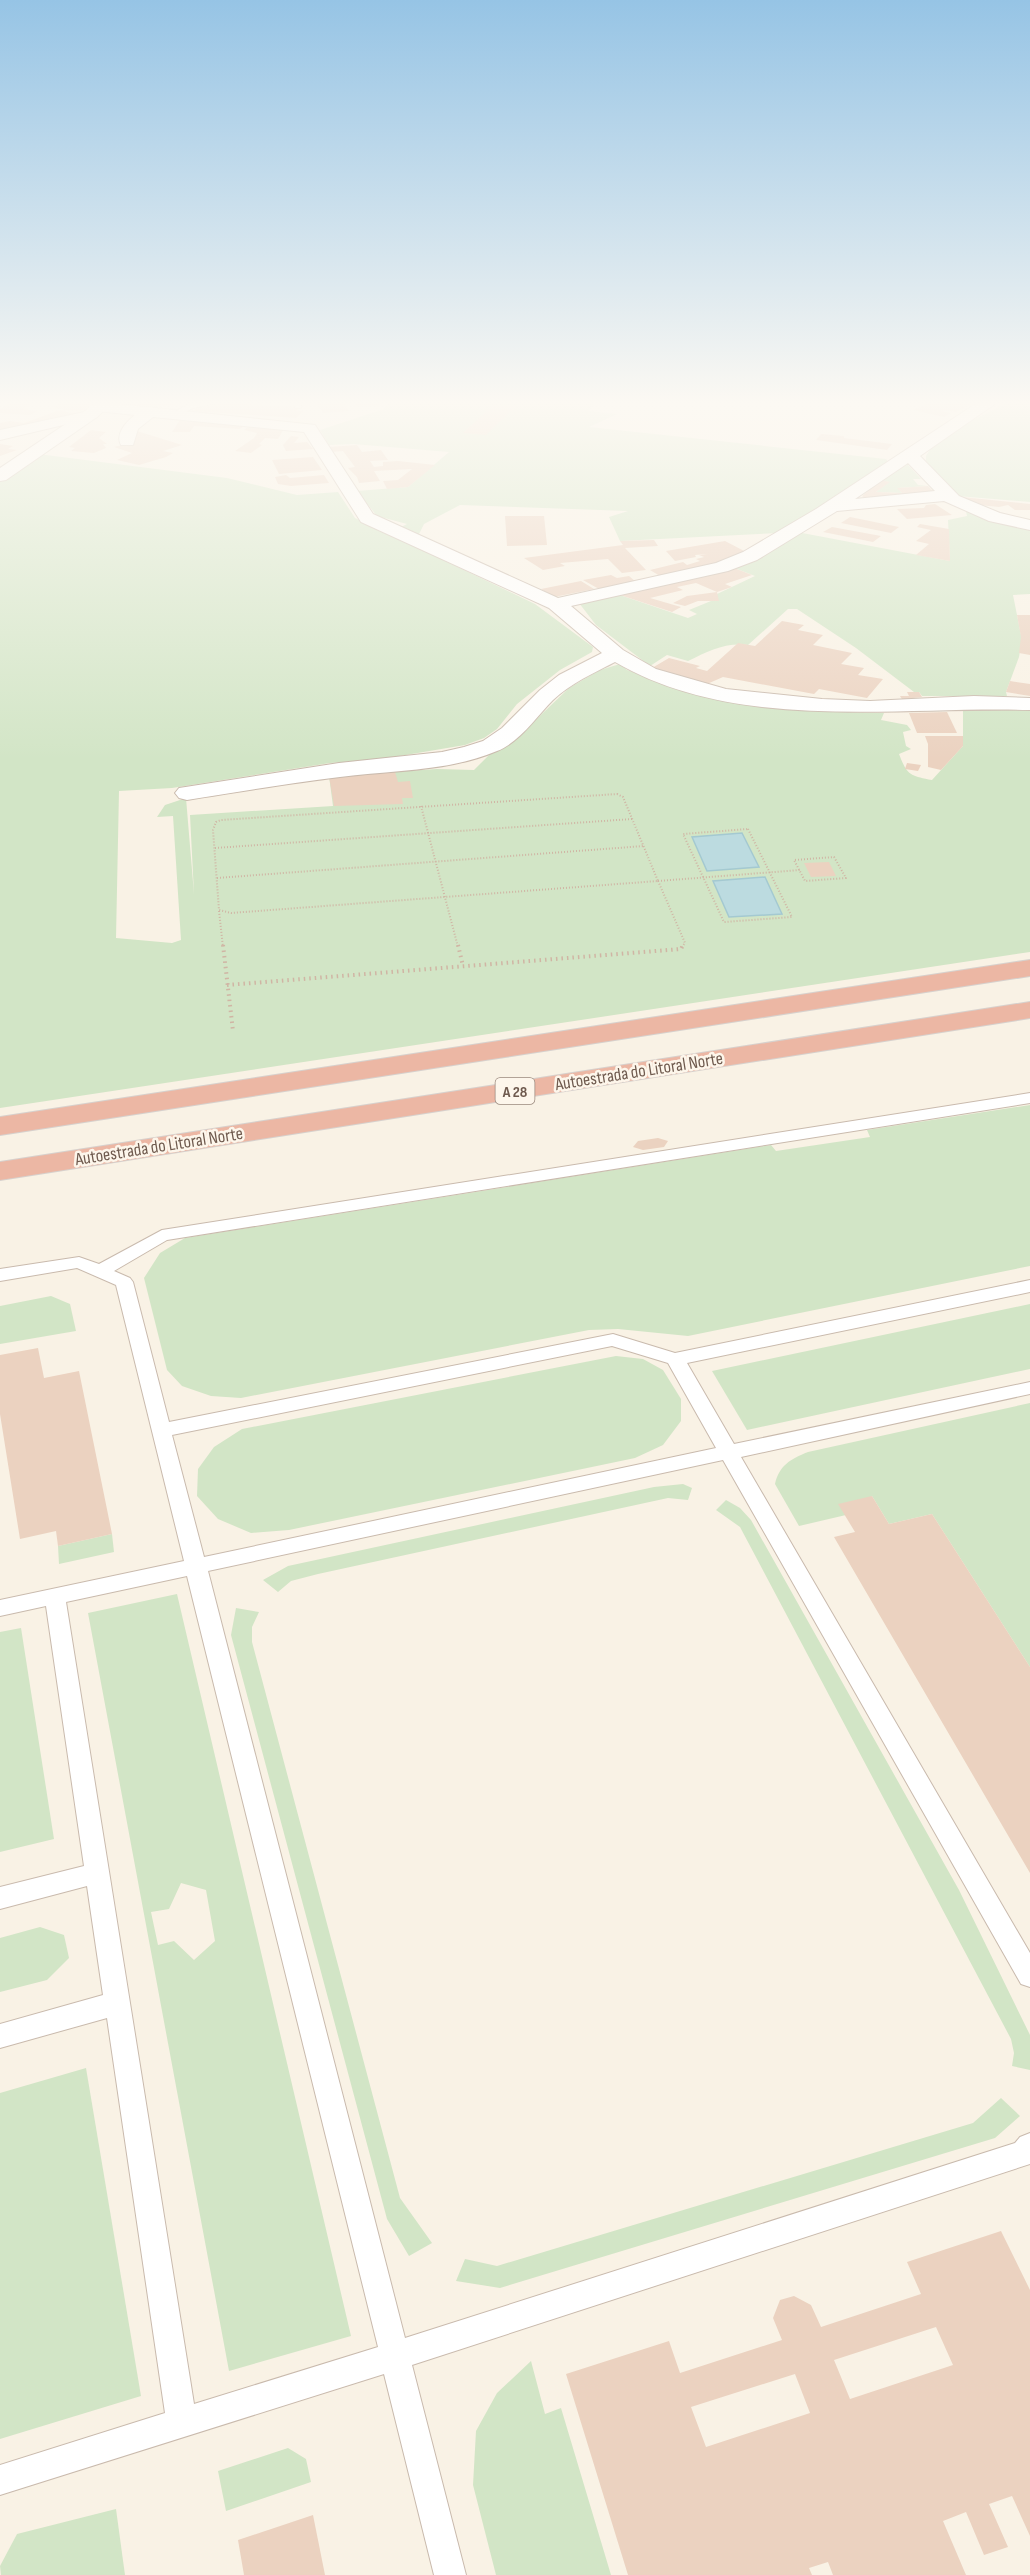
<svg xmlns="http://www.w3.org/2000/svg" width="1030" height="2575" font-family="'Sofia Sans Condensed',sans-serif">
<rect width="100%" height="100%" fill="#f9f2e5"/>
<g fill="#d2e5c6" fill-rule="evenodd">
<polygon points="391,399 597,399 589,411 617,414 589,427 886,459 888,462 779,533 620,541 609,517 628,511 460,505 424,524 418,536 401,527 407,524 377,516 357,491 408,487 449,452 353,444 329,445 320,430 384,409"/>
<path d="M1010,399H1030V502L957,496L926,461V456C942,427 985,419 1010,399Z"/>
<path d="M38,454L227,478L297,495L338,492L355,518L535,604L593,647L592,652L560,670L517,704L497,729L484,738L465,745L382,759L330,763L172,788L119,791L116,938L172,943L181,940L173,816L157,817L165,805L186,798L194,894L190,815L333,806L329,776L437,769L474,770L494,750L523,732L569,688L600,670L620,664L627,670L665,683L756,706L806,711L884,713L881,720L907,725L911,730L903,732L906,746L911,749L899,754C907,775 910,776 932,780L963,746V708L1030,709V952L0,1108V481Z"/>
<polygon points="903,464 908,465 921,479 913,479 918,485 928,486 898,488 902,493 876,492 889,482 881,480"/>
<path d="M966,511L1030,527V594L1013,595L1022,640L1019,657L1006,692L1007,696H922L919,692H914L856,648L797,609H788L748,645C726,642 708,651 688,661L667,655L650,666L596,625L579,603L617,594L688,618L697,614L689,610L711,601L717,594L755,576L729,566L797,532L950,561L948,520L967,516Z"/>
<polygon points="1030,1105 1030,1266 688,1336 618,1329 589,1330 241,1398 211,1396 182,1386 167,1370 144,1278 160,1253 185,1238 771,1145 776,1151 870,1137 867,1130"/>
<polygon points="51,1296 70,1304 76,1331 0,1344 0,1306"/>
<polygon points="1030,1304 1030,1369 747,1430 712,1371"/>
<polygon points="616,1356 643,1359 663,1370 681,1399 681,1421 663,1445 635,1458 289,1530 251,1533 218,1519 197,1496 198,1469 214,1447 242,1429"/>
<path d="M1030,1403V1667L932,1514L889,1524L872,1496L846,1515L799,1526L775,1484C779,1466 790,1459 808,1452Z"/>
<polygon points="683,1484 692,1488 688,1500 668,1498 318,1574 291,1581 278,1592 263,1580 288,1566 654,1487"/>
<polygon points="726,1500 740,1508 751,1520 959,1890 1030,2035 1030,2070 1012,2066 1014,2053 1011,2039 740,1527 716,1510"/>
<polygon points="112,1534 114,1552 59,1564 58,1546"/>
<path d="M177,1594L351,2336L229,2371L88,1613ZM181,1883L206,1890L215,1941L194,1960L174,1941L158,1945L151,1912L169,1909Z"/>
<polygon points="236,1608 259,1612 252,1627 252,1642 400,2198 432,2243 409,2256 387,2219 231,1635"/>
<polygon points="21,1628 54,1839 0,1852 0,1632"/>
<polygon points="40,1927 64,1935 69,1958 47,1980 0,1992 0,1938"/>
<polygon points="86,2068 141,2396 0,2439 0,2093"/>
<polygon points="1001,2098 1020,2116 995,2138 500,2288 456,2281 465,2259 497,2266 973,2123"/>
<polygon points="531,2361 545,2414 561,2408 611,2575 496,2575 473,2485 476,2431 497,2393"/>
<polygon points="288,2448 306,2459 311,2482 226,2511 218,2471"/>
<polygon points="116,2509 125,2575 1,2575 0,2566 17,2534"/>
</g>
<g fill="#bcdbe0" stroke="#a4c9d1" stroke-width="1.5">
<polygon points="742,833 759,867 707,871 692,837"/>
<polygon points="765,877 782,914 729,917 713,881"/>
</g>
<g fill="#ebd2c0" fill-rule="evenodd">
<polygon points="139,399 166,399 175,405 152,407 135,404"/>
<polygon points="314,399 341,399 349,411 323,413"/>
<polygon points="352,399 376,399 381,406 357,407"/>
<polygon points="912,399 953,399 974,403 956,412 945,410 941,411 951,413 944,417 913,410 928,403"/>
<polygon points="13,402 30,404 23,409 37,411 30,415 0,413 0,409"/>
<polygon points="60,402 91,402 85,410 65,410 53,407"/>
<polygon points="226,403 299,407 296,411 303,411 296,418 194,411 198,407"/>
<polygon points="494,404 516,406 486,435 463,433"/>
<polygon points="60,410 75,414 0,430 0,423 10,421 24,423"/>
<polygon points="180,420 248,423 240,429 194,426 190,432 172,432"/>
<polygon points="251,424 285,427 278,439 265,438 259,444 262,445 251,453 235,451 254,438 257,433 244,430"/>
<polygon points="91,430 106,432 99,438 107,444 103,444 106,448 94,453 71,451 75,448 69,447"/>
<polygon points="137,431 182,445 163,451 173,453 166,457 139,465 117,460 132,453 114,447 134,442"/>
<polygon points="821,434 844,436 844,438 892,444 887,450 816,440"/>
<polygon points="291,436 299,437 294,443 307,442 313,449 286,451 283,445"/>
<polygon points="0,444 13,446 8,449 17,450 0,456"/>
<polygon points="357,445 362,452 381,450 388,460 370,461 374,467 383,466 383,462 398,461 435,465 408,487 387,489 383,481 398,480 412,469 374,471 380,481 359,483 357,477 348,468 355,467 343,451 331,452 328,447"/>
<polygon points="313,457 322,470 279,474 272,460"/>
<polygon points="286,475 290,478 324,475 329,483 291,486 278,484 275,477"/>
<polygon points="881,480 890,482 876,492 902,493 897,488 928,486 935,493 865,499 862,496"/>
<polygon points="962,497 1030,504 1030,510 1015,510 1008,505 999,507 970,504"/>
<polygon points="935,504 952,515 907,519 897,509 924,508 926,505"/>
<polygon points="505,516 544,516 547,545 507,546"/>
<polygon points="850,517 899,527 891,533 841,523"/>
<polygon points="920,524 949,529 950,561 916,555 929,544 916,541 931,530 917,527"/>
<polygon points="832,527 881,536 873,542 823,532"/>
<polygon points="654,540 658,546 625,548 646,570 622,573 608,559 560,563 565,566 543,570 524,558 623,545 620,541"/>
<polygon points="725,541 748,553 721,564 665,579 650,570 683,562 687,565 700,561 696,559 704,557 699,555 707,554 695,555 696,557 675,561 666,551"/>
<polygon points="729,566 752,575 725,584 732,587 717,592 719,601 698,601 685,606 673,603 687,596 717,592 696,583 677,587 683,590 650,598 681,607 672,612 617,594"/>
<polygon points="611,575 617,578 629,576 636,582 599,589 583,580"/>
<polygon points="581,581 594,589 554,597 541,589"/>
<polygon points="1017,615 1030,615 1030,655 1019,653 1021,637"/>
<polygon points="782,621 804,625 798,630 823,635 813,645 852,653 841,664 864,668 858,675 883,679 867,698 819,689 814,694 723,677 707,684 652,668 669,658 700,666 696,668 707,671 738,643 755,646"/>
<polygon points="1010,681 1030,684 1030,696 1006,692"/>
<polygon points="907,692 919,692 922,697 913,698 915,701 903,701 900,696 909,696"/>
<polygon points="947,712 957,733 917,733 909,713"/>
<polygon points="925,736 963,736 963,746 941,770 928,767 928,744"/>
<polygon points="907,763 921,765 918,771 905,769"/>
<polygon points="395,772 398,782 410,781 413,798 402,798 403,804 334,806 329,776"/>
<polygon points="829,862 836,876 811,877 804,863"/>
<polygon points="658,1138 668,1141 664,1147 643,1150 633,1147 638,1141"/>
<polygon points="38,1348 44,1378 79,1371 112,1534 58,1546 56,1531 20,1539 0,1414 0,1355"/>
<polygon points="872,1496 889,1524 932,1514 1030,1667 1030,1873 834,1537 855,1532 838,1504"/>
<path d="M1001,2231L1030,2290V2536L1012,2496L989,2504L1008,2547L984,2555L966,2512L943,2521L966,2575H833L828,2562L809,2568L812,2575H628L566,2374L669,2341L680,2373L782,2340L773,2318L780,2300L794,2296L811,2305L821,2327L921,2294L907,2262ZM936,2327L953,2365L850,2399L834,2360ZM795,2374L810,2413L706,2447L691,2407Z"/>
<polygon points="313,2515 325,2575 244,2575 238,2540"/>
</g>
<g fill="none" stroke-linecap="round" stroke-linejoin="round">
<g stroke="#c9baad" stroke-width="2">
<g id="service">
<polygon points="215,399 234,399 193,408 174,418 170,415 188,404"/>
<polygon points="293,399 301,399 301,408 295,408"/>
<path d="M1030,1093V1103L167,1240L114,1271L130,1278L133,1282L169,1422L613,1334L675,1353L1030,1280V1292L687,1363L734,1444L1030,1382V1394L741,1457L1030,1953V1987L1021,1984L723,1460L208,1571L405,2338L1015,2143L1020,2137L1030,2133V2164L412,2365L466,2575H434L384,2374L0,2495V2465L165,2413L107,2018L0,2048V2024L103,1995L87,1886L0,1909V1887L84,1866L46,1606L0,1616V1600L184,1561L116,1285L77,1268L0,1281V1269L79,1257L99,1264L162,1230ZM612,1346L668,1363L716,1448L204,1557L172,1435ZM187,1576L378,2347L194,2404L66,1602Z"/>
</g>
</g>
<g stroke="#c9baad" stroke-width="2">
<path id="minor" d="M983,399H1002L920,456L959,496L1000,513L1030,520V530L989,521L944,501L837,511L757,560L728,571L571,606L623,650L656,669L726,689L822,699L870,701L974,696L1030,698V710C896,706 737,733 615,662C594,673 571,683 553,700C536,717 520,742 497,751C448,772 391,770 340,777C289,783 238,792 187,800L179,798L175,793L179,788L339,763L442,752L464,747L483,741L502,728L540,690L559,675L602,653L549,608L361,522L304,432L153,417L138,429L133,445H121C115,434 126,422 135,415L97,411L99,414L97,417L0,440V430L94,410L92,407L95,404L100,402L315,425L373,514L558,598L716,563L743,552L816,509ZM908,463L935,491L855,499Z"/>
</g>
<g stroke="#c9baad" stroke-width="2">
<polygon id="tertiary" points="99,399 116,399 97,417 6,480 0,481 0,468 85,411"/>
</g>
<g stroke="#d7d1cd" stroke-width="2">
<g id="motorway">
<polygon points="1030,960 1030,976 0,1135 0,1117"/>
<polygon points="1030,1002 1030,1018 0,1180 0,1162"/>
</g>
</g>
<g stroke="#d0b5a4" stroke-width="2" stroke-dasharray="1 2" stroke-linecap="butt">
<polygon points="617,794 623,797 658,881 231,913 219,910 213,830 216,822 221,820"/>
<polyline points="421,806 458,947"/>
<polygon points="748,829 792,917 724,922 683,834"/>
<polyline points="215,848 632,819"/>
<polygon points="834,857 846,878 805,881 794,860"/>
<polyline points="217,878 644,846"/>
<polyline points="658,881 685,943 682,947"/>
<polyline points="658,881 800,870"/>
<polyline points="219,911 223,947"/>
</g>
<g stroke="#d0b5a4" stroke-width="4" stroke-dasharray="1.5 4" stroke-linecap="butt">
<polyline points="223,945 233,1031"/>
<polyline points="458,945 463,966"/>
<polyline points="227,985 681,949 683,945"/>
</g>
<use href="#service" fill="#fff" fill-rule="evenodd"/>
<use href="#minor" fill="#fff" fill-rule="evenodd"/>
<use href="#tertiary" fill="#fff" fill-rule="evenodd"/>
<use href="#motorway" fill="#ecb7a4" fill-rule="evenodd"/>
</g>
<linearGradient id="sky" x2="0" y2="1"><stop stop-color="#96c4e5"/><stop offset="0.53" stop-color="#fcf9f3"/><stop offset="1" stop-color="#fcf9f3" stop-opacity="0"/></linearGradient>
<rect width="1030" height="760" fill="url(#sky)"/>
<g text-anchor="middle" stroke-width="5" stroke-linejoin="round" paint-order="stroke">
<rect fill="#fdf6eb" stroke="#9a897d" stroke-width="1.5" x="495.5" y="1078" width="39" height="26" rx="4.5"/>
<g font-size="16" font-weight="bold" fill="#6f5a4e">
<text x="515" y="1097">A 28</text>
</g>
<g font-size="18" fill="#6f5a4e" stroke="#fdf6eb">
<text transform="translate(639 1071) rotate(-9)" y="6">Autoestrada do Litoral Norte</text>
<text transform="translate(159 1146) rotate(-9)" y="6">Autoestrada do Litoral Norte</text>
</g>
</g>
</svg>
